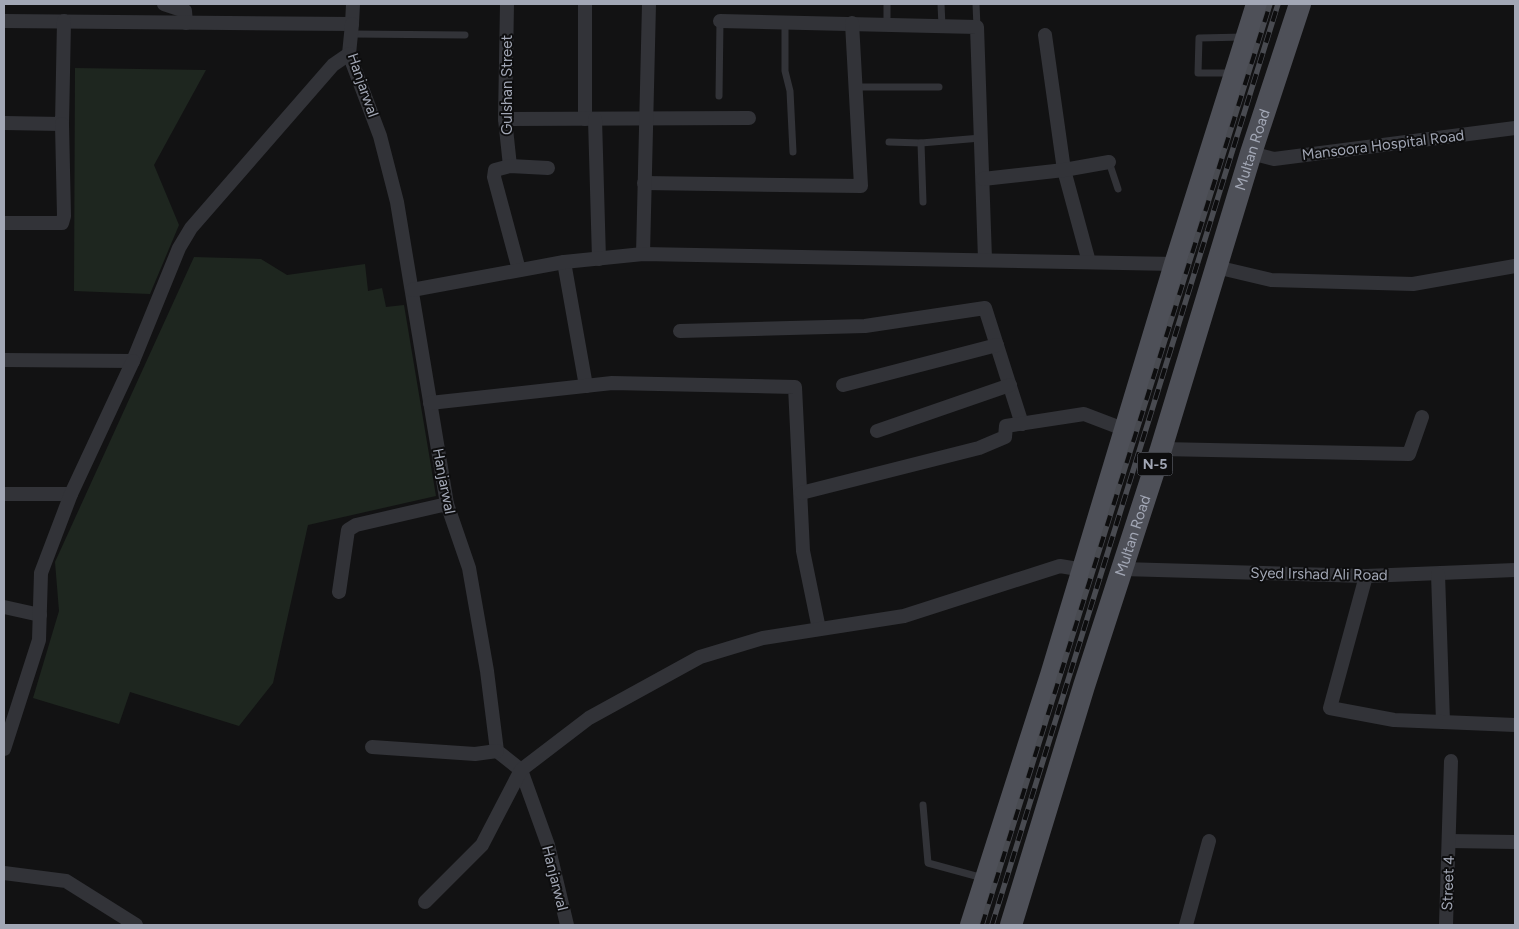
<svg xmlns="http://www.w3.org/2000/svg" width="1519" height="929" font-family="Figtree,sans-serif">
<rect width="100%" height="100%" fill="#121213"/>
<g fill="#1e261f">
<polygon points="75,68 206,70 154,165 179,225 150,294 74,291"/>
<polygon points="194,257 261,259 287,275 365,264 368,291 382,288 386,307 404,305 436,496 308,525 273,683 239,726 130,692 119,724 33,698 59,611 55,562"/>
</g>
<g fill="none" stroke-linecap="round" stroke-linejoin="round">
<g stroke="#323338" stroke-width="7">
<polyline points="887,4 887,24"/>
<polyline points="941,4 942,26"/>
<polyline points="976,4 977,27"/>
<polyline points="785,22 785,71 790,91 793,152"/>
<polyline points="352,34 465,35"/>
<polyline points="1231,73 1198,73 1199,38 1244,37"/>
<polyline points="856,87 939,87"/>
<polyline points="719,96 720,21"/>
<polyline points="889,142 921,143 981,138"/>
<polyline points="921,143 923,202"/>
<polyline points="1109,162 1118,189"/>
<polyline points="923,805 928,863 983,878"/>
</g>
<g stroke="#323338" stroke-width="14">
<polyline points="164,4 185,11 186,23"/>
<polyline points="507,4 505,119 510,166"/>
<polyline points="585,4 585,119"/>
<polyline points="4,21 352,24 353,4"/>
<polyline points="720,21 977,27 985,259"/>
<polyline points="352,24 349,54 380,136 397,202 447,504 469,568 487,671 497,751 521,770 548,845 567,925"/>
<polyline points="1045,35 1064,170 1089,262"/>
<polyline points="505,119 749,118"/>
<polyline points="595,119 599,259"/>
<polyline points="4,123 62,124 64,21"/>
<polyline points="1251,153 1274,159 1515,128"/>
<polyline points="983,179 1064,170 1109,162"/>
<polyline points="644,183 861,186 852,23"/>
<polyline points="4,223 62,223 64,216 62,124"/>
<polyline points="643,254 649,4"/>
<polyline points="564,262 586,386"/>
<polyline points="1216,267 1271,280 1413,284 1515,266"/>
<polyline points="519,270 494,177 495,170 510,166 548,168"/>
<polyline points="412,290 564,262 643,254 1175,264"/>
<polyline points="680,331 865,326 985,308 1022,424"/>
<polyline points="4,360 133,361 179,248 191,228 333,65 349,54"/>
<polyline points="843,385 997,345"/>
<polyline points="430,403 612,383 795,387 803,551 819,629"/>
<polyline points="877,431 1010,385"/>
<polyline points="1161,449 1409,454 1422,417"/>
<polyline points="801,493 979,448 1005,437 1006,426 1084,414 1126,430"/>
<polyline points="4,494 71,494"/>
<polyline points="1122,569 1366,576 1515,570"/>
<polyline points="1438,574 1443,722"/>
<polyline points="1366,576 1330,708 1394,720 1515,725"/>
<polyline points="339,592 348,530 356,525 447,504"/>
<polyline points="4,607 40,615"/>
<polyline points="372,747 475,754 497,751"/>
<polyline points="4,749 39,640 41,573 71,494 133,361"/>
<polyline points="1449,841 1515,842"/>
<polyline points="4,873 66,881 136,925"/>
<polyline points="425,902 482,845 521,770 589,718 700,657 763,638 904,616 1060,566 1084,570"/>
<polyline points="1186,925 1209,841"/>
<polyline points="1446,925 1451,761"/>
</g>
<g stroke="#4e5058" stroke-width="22">
<polyline points="971,925 1051,675 1175,264 1257,4"/>
<path id="s1" d="M1011,925L1084,686L1161,449L1251,153L1300,4"/>
</g>
<g stroke="#494b51" stroke-width="5.5">
<g id="rail">
<polyline points="982,925 1270,4"/>
<polyline points="992,925 1278,4"/>
</g>
</g>
<use href="#rail" stroke="#0d0d0e" stroke-width="4" stroke-dasharray="11" stroke-linecap="butt"/>
</g>
<g text-anchor="middle" stroke-width="4" stroke-linejoin="round" paint-order="stroke">
<rect fill="#0d0d0e" stroke="#757983" stroke-width="1" x="1137.5" y="452.5" width="35" height="23" rx="4"/>
<g font-size="14" font-weight="bold" fill="#a2a7b5">
<text x="1155" y="469">N-5</text>
</g>
<g font-size="15" fill="#a2a7b5" stroke="#0d0d0e">
<text transform="translate(363 85) rotate(71)" y="5">Hanjarwal</text>
<text transform="translate(507 85) rotate(-90)" y="5">Gulshan Street</text>
<text transform="translate(1383 145) rotate(-7)" y="5">Mansoora Hospital Road</text>
<text dy="5" stroke="none"><textPath href="#s1" startOffset="812">Multan Road</textPath></text>
<text transform="translate(444 481) rotate(79)" y="5">Hanjarwal</text>
<text dy="5" stroke="none"><textPath href="#s1" startOffset="408">Multan Road</textPath></text>
<text transform="translate(1319 574) rotate(1)" y="5">Syed Irshad Ali Road</text>
<text transform="translate(555 878) rotate(76)" y="5">Hanjarwal</text>
<text transform="translate(1448 883) rotate(-88)" y="5">Street 4</text>
</g>
</g>
<rect width="1519" height="929" fill="none" stroke="#a2a7b5" stroke-width="10"/>
</svg>
